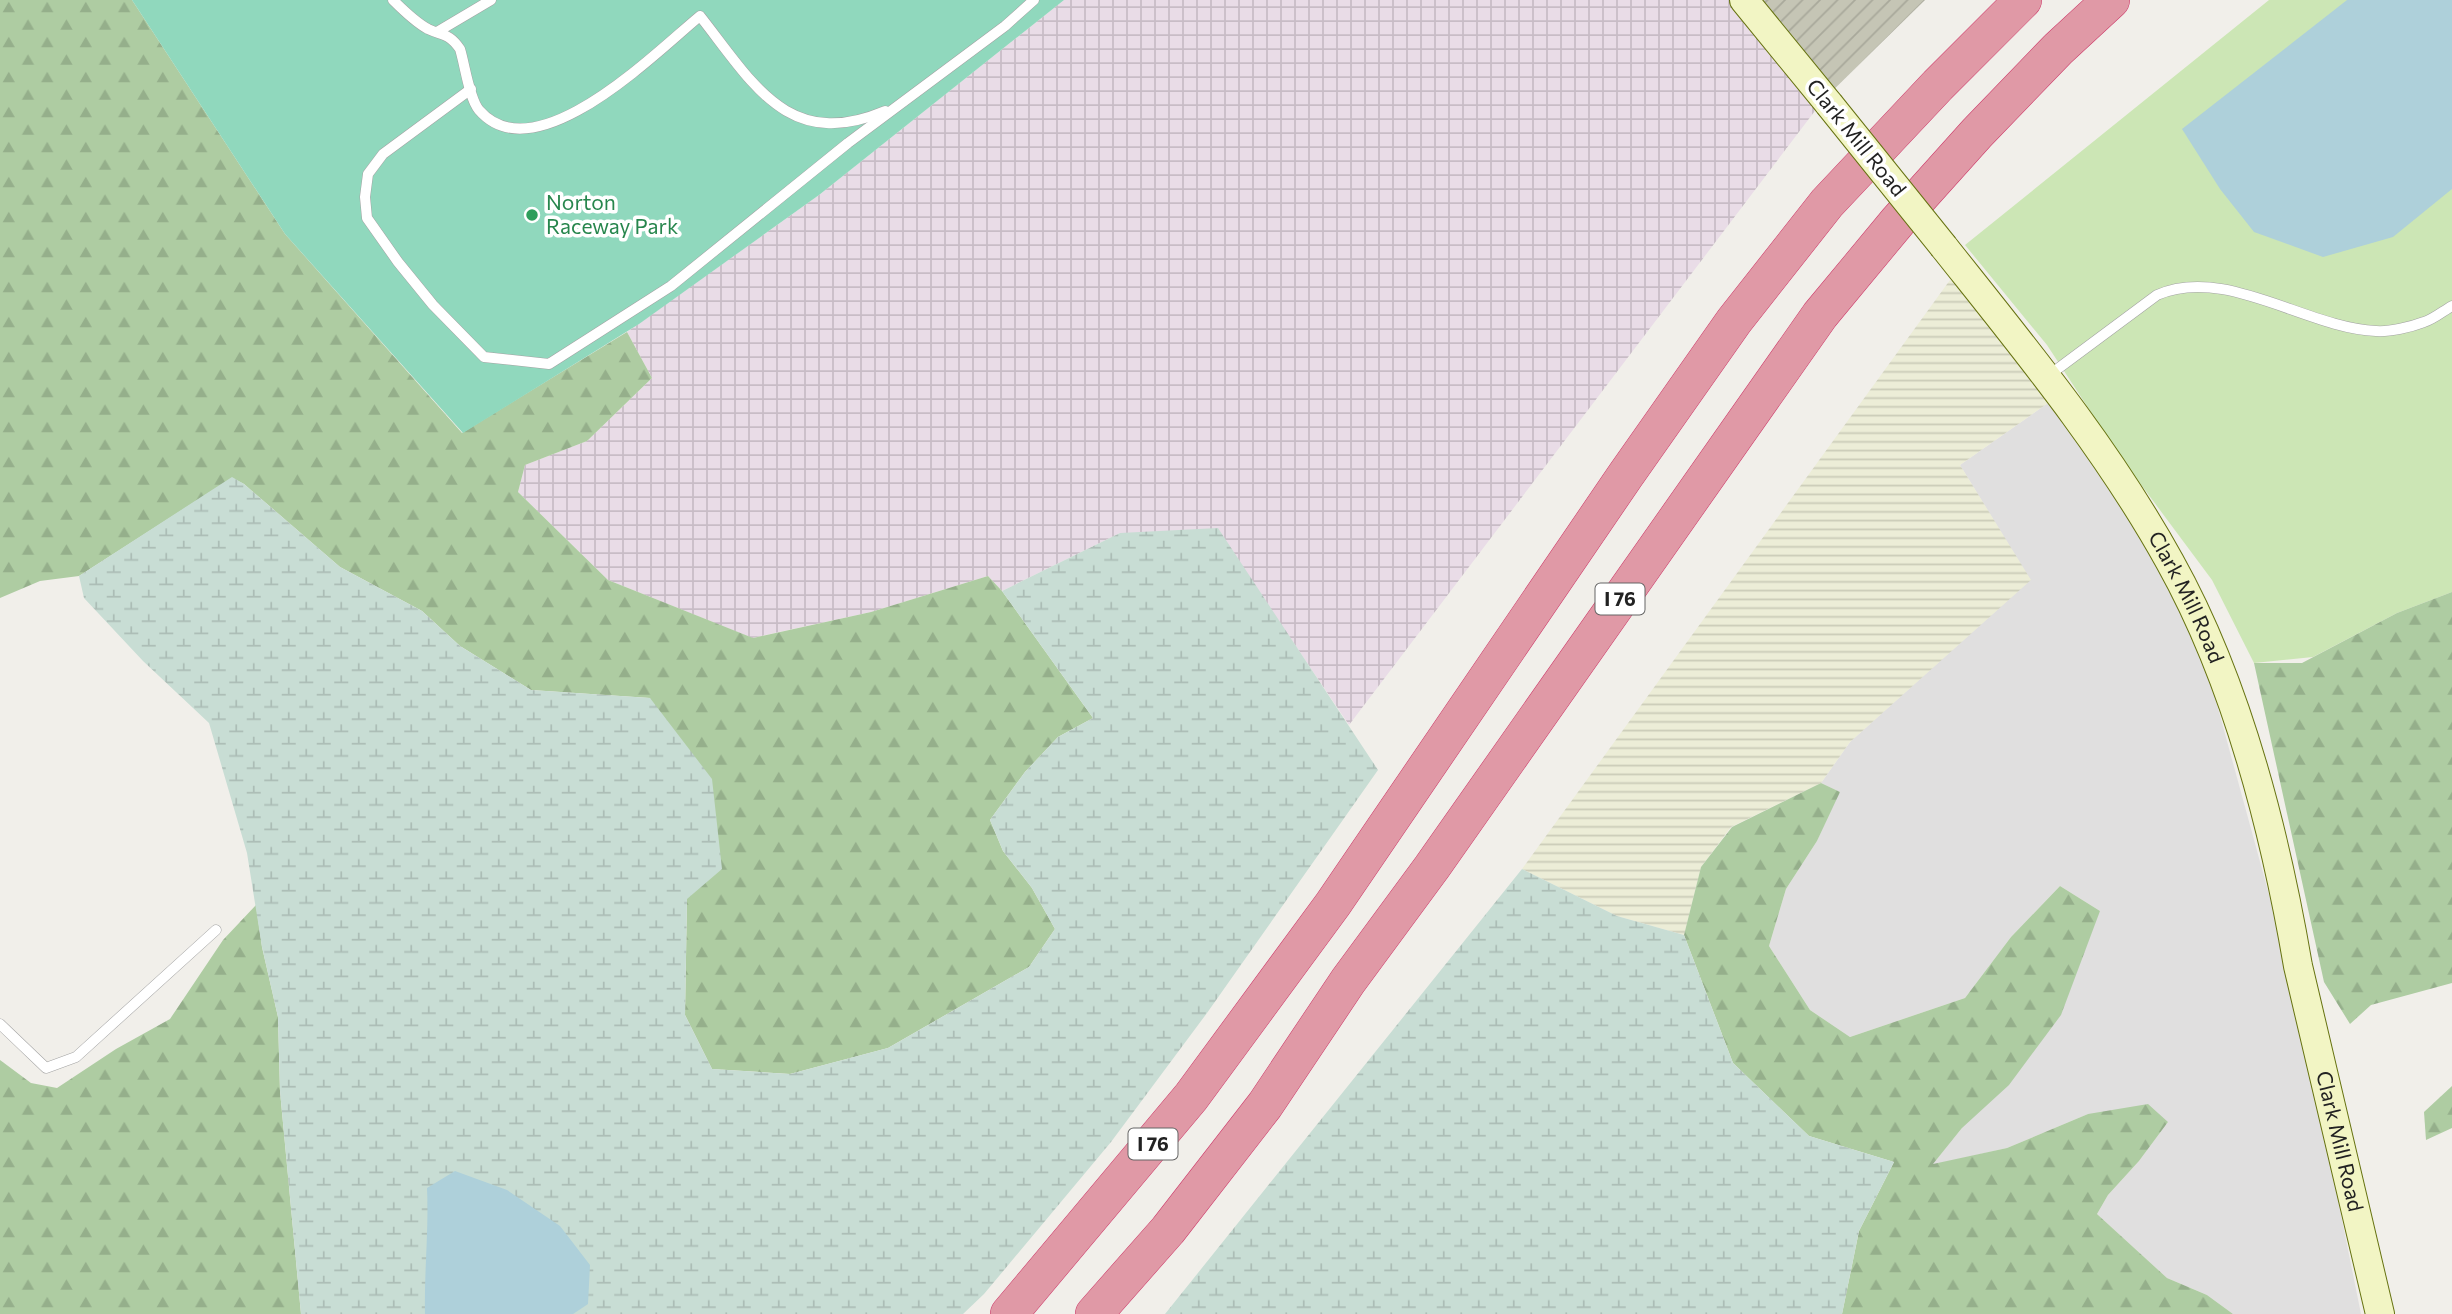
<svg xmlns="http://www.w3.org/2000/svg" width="2452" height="1314" font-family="Commissioner,sans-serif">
<defs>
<pattern id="industrial-grid" width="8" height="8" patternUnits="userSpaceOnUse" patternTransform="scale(1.75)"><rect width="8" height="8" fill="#e9dce7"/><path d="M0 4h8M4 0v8" fill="none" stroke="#c8bcc6"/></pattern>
<pattern id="construction-furrows" width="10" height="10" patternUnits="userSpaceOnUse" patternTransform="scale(1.75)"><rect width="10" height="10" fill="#c5c5b5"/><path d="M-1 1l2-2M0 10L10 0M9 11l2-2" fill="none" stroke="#a9a99b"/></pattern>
<pattern id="farmland-rules" width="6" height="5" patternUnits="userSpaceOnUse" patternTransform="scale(1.75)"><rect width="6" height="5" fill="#ecedd7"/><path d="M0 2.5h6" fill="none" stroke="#cacbb8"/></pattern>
<pattern id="forest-firs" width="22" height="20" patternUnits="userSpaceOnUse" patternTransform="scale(1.75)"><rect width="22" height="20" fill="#aecca2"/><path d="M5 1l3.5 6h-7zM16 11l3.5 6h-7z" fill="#95af8b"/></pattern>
<pattern id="wetland-marsh" width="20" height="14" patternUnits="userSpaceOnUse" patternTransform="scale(1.75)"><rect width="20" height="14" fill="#c8ddd4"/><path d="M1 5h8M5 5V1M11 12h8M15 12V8" fill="none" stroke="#acbdb6"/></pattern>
</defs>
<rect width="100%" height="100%" fill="#f1efea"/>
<polygon fill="#e0dfdf" points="2051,401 2133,515 2207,668 2297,997 2361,1314 2233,1314 2207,1295 2167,1278 2097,1214 2108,1195 2139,1161 2168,1122 2088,1114 2007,1148 1932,1165 1962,1128 2100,911 2060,886 2011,937 1965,998 1850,1037 1810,1010 1769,946 1786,889 1817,841 1839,792 1821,783 1850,742 2030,580 1960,465"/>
<polygon fill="url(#industrial-grid)" points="1064,0 1744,0 1824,99 1349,725 1287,633 1120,533 1002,591 988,576 871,612 752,638 608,580 518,492 525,465 587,441 652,378 627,332 819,195"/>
<polygon fill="url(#construction-furrows)" points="1744,0 1925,0 1824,99"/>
<polygon fill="url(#farmland-rules)" points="1950,280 1965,289 2051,401 1960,465 2031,580 1850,742 1821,783 1731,827 1701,867 1684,935 1617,916 1522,869"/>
<polygon fill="#cce6b5" points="2269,0 2452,0 2452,592 2397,613 2313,657 2254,663 2212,580 2119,455 2047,345 1965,245"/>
<g fill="url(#forest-firs)">
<polygon points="0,0 132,0 285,234 462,433 627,332 652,378 587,441 525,465 518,492 608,580 753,638 871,612 988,576 1002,591 1093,718 1058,737 1025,772 990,820 1003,851 1032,888 1055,929 1029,967 888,1048 790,1074 712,1069 685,1015 687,899 650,698 531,690 460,646 422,611 340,567 244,484 232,478 79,576 40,581 0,598"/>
<polygon points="2452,592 2452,983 2371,1005 2350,1024 2324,982 2254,663 2302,663 2397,613"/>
<polygon points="1821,783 1840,792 1817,841 1786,889 1769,946 1810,1010 1850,1037 1965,998 2011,937 2060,886 2100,911 2061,1015 2009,1085 1962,1128 1933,1164 2007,1148 2088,1114 2148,1104 2168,1122 2139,1161 2108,1195 2097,1214 2167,1278 2207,1295 2233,1314 1842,1314 1859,1231 1894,1162 1809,1136 1733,1063 1684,935 1701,867 1732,827"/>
<polygon points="256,905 262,947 278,1017 280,1091 301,1314 0,1314 0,1060 31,1083 57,1088 116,1049 170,1019 223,940"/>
<polygon points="2452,1086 2452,1128 2426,1140 2424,1112"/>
</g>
<g fill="url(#wetland-marsh)">
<polygon points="232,477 244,484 340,567 422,611 460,646 531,690 650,698 712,779 722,869 687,899 685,1015 712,1069 790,1074 888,1048 1029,967 1055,929 1032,888 1003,851 990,820 1025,772 1058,737 1093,718 1002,591 1120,533 1218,528 1378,770 1207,1013 1111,1142 984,1294 963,1314 301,1314 280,1091 278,1017 262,947 247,853 209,723 143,661 84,598 79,576"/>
<polygon points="1522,869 1617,916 1684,935 1733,1063 1809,1136 1894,1162 1859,1231 1842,1314 1165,1314"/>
</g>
<polygon fill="#90d8bd" points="132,0 1064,0 819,195 639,324 463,433 285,234"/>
<g fill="#aed0da">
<polygon points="2347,0 2452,0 2452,189 2393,237 2323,257 2254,232 2220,189 2182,129"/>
<path d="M455,1171L507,1190L560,1226L590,1265L588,1304L573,1314H425C424,1272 429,1230 427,1188Z"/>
</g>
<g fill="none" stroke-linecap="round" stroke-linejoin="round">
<g stroke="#a3a3a3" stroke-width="11">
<g id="lane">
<path d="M393,0C403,10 415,22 428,29C443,36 449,33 460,49C465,65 469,98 479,110C535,175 656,52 700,16C753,83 788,152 885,111"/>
<polyline points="437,32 491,0"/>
<polyline points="471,89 383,154 368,174 365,197 367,218 398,262 433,305 484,357 549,364 671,286 848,143 1005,26 1034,0"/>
<path d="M2048,376L2157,295C2225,265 2306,328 2376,331C2390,332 2411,327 2424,322C2434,319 2443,311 2452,306"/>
<polyline points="0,1024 46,1068 76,1057 216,930"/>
</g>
</g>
<g stroke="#667210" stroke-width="30">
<g id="secondary">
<polyline points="1744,0 1829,104"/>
<path id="s1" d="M1944,247C2025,349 2107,448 2170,562C2237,682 2275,831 2298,966L2380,1314"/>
</g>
</g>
<g stroke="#cc3a6a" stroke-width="38">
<g id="highway">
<polyline points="1009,1314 1191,1097 1333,904 1625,476 1734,321 1827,203 1938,85 2023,0"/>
<polyline points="1094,1314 1168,1230 1265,1105 1348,981 1432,867 1820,315 1898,221 1977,133 2058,49 2111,0"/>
</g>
</g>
<use href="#lane" stroke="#fff" stroke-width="10"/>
<use href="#secondary" stroke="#f2f5c4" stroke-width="28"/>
<use href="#highway" stroke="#e099a6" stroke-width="37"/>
<g stroke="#667210" stroke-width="30" stroke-linecap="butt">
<polyline id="secondary-bridge" points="1829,104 1944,247"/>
</g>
<use href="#secondary-bridge" stroke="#f2f5c4" stroke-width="28"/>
</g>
<circle fill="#2e9e5b" stroke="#fff" stroke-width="2.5" cx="532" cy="215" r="7"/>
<g text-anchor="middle" stroke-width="7" stroke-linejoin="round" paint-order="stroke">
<g fill="#fff" stroke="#646464" stroke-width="2">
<rect x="1595.5" y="583.5" width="49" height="31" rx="5"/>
<rect x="1128.5" y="1128.5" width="49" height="31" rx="5"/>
</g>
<g font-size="19" font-weight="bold" fill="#222">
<text x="1620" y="606">I 76</text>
<text x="1153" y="1151">I 76</text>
</g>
<g font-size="21" fill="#222" stroke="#fff">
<text transform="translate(1856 138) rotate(51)" y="7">Clark Mill Road</text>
<text dy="7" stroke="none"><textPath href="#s1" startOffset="427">Clark Mill Road</textPath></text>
<text dy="7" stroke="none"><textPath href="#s1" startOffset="994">Clark Mill Road</textPath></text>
</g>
<g font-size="21" fill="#27864d" stroke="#fff" text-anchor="start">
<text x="546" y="210">Norton<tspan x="546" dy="24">Raceway Park</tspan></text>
</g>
</g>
</svg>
